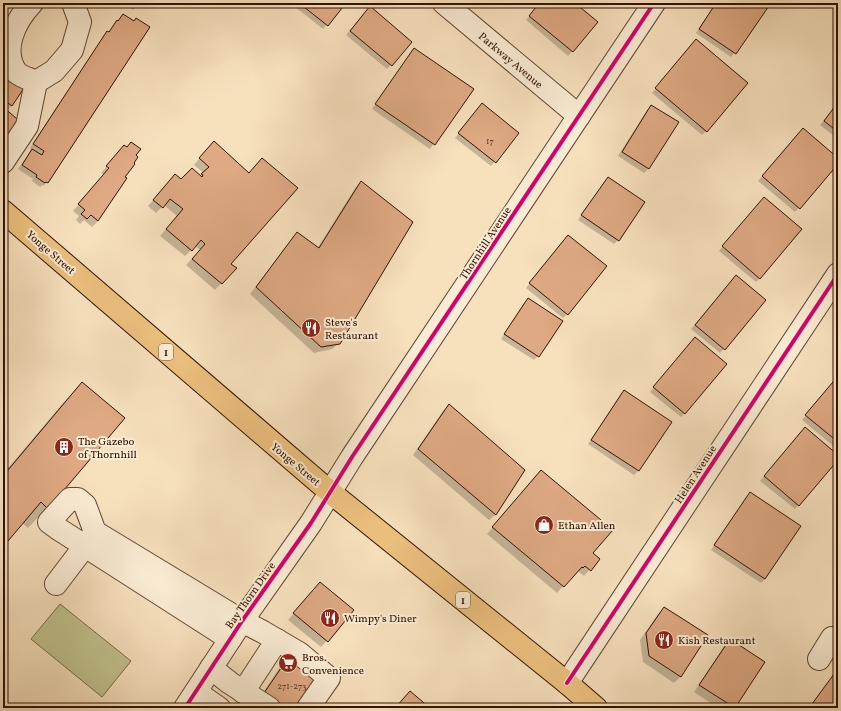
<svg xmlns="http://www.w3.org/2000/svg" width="841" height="711" font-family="Vollkorn,serif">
<rect width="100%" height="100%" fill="#f7e1bd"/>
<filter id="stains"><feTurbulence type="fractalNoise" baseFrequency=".005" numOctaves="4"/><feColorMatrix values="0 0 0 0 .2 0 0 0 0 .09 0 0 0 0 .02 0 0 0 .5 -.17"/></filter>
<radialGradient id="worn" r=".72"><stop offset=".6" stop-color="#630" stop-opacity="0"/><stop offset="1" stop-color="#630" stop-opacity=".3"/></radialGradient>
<polygon fill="#c0c28f" stroke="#786a48" points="60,604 131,661 102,697 31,639"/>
<g fill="#0003">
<polygon points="121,3 142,3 139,6 138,4 133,10 126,5 125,6"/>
<polygon points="290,3 345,3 323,29"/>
<polygon points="540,3 573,3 597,23 568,56 526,20"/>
<polygon points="716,3 770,3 731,57 696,33"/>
<polygon points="366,11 411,42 387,69 346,35"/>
<polygon points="117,22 47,182 43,186 42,185 40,187 32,181 33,179 18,169 32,150 30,148 104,36 108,33"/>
<polygon points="692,45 706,131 702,135 652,93"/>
<polygon points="414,49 472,89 430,149 372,109"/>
<polygon points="4,83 12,105 8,109 3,106 3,85"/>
<polygon points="838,102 838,139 820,125"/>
<polygon points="651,106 677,122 648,169 644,173 618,156 647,110"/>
<polygon points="478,109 518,133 491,166 455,138"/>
<polygon points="799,133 838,159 838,162 795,212 758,181"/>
<polygon points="126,148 134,155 124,177 98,221 92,227 84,220 80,224 76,220 79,216 73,211 104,175 101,173 118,153"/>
<polygon points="208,148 249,174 229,264 235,268 215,290 186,265 200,250 195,246 185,256 160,236 177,216 164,205 156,213 148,206 175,175 181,180 200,177 204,173 194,165"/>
<polygon points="608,178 618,240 614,244 578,220"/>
<polygon points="361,182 339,343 332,349 314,353 250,294 291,240 297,234 317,249 355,188"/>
<polygon points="760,202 760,278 756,282 719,251"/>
<polygon points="564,240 567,314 563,318 526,288"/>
<polygon points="732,280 765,300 720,353 691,329"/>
<polygon points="528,299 538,356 534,360 501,339 524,303"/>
<polygon points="691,343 685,413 681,417 650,392"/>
<polygon points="838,377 838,450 802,420"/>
<polygon points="82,383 47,508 28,528 22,523 3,545 3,474 63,403"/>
<polygon points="620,396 670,422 638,471 634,475 588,444"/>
<polygon points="449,405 496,514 489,520 413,455 443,411"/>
<polygon points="801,432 838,456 838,458 795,509 760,481"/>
<polygon points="541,471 592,553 599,559 584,576 578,571 575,573 557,593 487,534"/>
<polygon points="750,493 765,579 761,583 711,550 746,497"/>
<polygon points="320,583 353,611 321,647 288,620"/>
<polygon points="665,608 680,677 674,683 643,662 640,640 658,614"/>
<polygon points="730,640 764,662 734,708 718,708 694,692 724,646"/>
<polygon points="290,656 299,708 266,708 257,702 283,662"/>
<polygon points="834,675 838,678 838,708 809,708 828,682"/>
</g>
<g fill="#dea983" stroke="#301201">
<polygon points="299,3 346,3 328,26"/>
<polygon points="539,3 575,3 598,22 573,52 529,16"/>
<polygon points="716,3 771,3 736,54 699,29"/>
<polygon points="370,6 412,42 392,66 350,31"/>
<polygon points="123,14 134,21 136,18 150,27 48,183 46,182 45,183 36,177 37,175 22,165 32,149 42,155 44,151 33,144 107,31 109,32 117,20 118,21"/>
<polygon points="696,39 748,83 707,132 655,88"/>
<polygon points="414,48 474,89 435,145 375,104"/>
<polygon points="8,77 24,88 12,106 3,99 3,85"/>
<polygon points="838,102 838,132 824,121"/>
<polygon points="482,103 519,133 496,163 458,133"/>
<polygon points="651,105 679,122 649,169 622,152"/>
<polygon points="3,107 23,124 3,148"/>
<polygon points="803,128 838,158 838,164 800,209 762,176"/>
<polygon points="214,141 249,173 262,158 298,188 231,264 237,268 222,284 192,259 205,244 201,240 192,251 166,229 183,209 170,199 163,208 153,200 175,174 181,179 192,168 202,177 203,175 201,174 209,167 199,158"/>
<polygon points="131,142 141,149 136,155 138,157 134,163 135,164 125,177 127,178 98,221 91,215 87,219 81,214 85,210 78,204 109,168 106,166 124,145 127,147"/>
<polygon points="608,177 645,202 619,241 581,215"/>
<polygon points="361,181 413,222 340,344 321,347 256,287 297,232 319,248"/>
<polygon points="764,197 802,229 760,279 722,246"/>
<polygon points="568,235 607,266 568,315 529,283"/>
<polygon points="736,275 766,300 725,350 695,325"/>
<polygon points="528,298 563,321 539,357 504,334"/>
<polygon points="695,337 727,364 685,414 653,387"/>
<polygon points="838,376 838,442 805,415"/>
<polygon points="82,382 125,418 48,509 41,502 3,547 3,476"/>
<polygon points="624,390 672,422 639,471 591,440"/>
<polygon points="449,404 525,470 496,515 418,449"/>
<polygon points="805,427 838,455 838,460 799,506 764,476"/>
<polygon points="541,470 613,530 593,553 600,559 591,571 585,566 583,568 582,567 564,587 492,527"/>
<polygon points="750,492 801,526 765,579 714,545"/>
<polygon points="320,582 354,610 328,642 293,613"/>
<polygon points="664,607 708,635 681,677 649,656 646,633"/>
<polygon points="730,639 765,662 735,708 699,685"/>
<polygon points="290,655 322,676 300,708 281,708 262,696"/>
<polygon points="834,674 838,677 838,708 809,708"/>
<polygon points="410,691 430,708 395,708"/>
</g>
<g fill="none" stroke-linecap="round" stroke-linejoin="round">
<g stroke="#624630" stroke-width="24">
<g id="minor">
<path d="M32,3C15,21 0,51 17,73C22,77 30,79 36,82L54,71L72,50L80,22L73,3"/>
<polyline points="444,3 579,116"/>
<polyline points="3,162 27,126 36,82"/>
<polyline points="56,584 94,534"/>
<polyline points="230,639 60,530 49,522 70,499 78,499 85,505 95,532 242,621 263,632 299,653 329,678 308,708"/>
<polyline points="819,659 832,638 838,642"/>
<polyline points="211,668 230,683 269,708"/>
<polyline points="567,683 838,274"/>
<polyline points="196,692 219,708"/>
<polyline points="243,692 277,640"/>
<polyline points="185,708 242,621 311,523 352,457 654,3"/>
</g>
</g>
<g stroke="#301201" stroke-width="24">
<polyline id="major" points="3,211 330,492 567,683 596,708"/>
</g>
<use href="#minor" stroke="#faecd4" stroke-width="22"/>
<use href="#major" stroke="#ecc07e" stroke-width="22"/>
<g stroke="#faecd4" stroke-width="6">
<g id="cycleway">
<polyline points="567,683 838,274"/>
<polyline points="185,708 242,621 311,523 352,457 654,3"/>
</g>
</g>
<use href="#cycleway" stroke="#d6006c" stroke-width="4"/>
</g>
<defs>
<g id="restaurant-disc" transform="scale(1)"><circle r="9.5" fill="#8f2418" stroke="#faecd4"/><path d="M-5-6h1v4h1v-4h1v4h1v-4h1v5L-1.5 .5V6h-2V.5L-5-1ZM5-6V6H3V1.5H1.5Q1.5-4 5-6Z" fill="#fff"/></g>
<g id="building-disc" transform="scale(1)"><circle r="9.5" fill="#8f2418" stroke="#faecd4"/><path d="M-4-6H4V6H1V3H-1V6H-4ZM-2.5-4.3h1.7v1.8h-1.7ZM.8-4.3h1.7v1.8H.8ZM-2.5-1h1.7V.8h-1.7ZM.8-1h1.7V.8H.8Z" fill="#fff"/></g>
<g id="shop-disc" transform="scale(1)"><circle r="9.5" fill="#8f2418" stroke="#faecd4"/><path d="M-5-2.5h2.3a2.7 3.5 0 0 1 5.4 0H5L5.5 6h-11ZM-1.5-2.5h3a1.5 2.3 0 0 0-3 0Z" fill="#fff"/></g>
<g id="supermarket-disc" transform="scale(1)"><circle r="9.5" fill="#8f2418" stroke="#faecd4"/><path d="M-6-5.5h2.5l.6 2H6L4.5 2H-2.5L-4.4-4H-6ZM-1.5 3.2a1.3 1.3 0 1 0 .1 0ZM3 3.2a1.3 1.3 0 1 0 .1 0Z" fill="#fff"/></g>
</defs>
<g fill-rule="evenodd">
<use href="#restaurant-disc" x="311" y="328"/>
<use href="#building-disc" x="64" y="447"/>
<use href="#shop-disc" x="544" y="525"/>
<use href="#restaurant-disc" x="330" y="618"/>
<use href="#restaurant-disc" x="664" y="640"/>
<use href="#supermarket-disc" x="288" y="663"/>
</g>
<g text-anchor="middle" stroke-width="4" stroke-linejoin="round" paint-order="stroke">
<g font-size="9" fill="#5c3822">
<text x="490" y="144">17</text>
<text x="292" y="689">271-273</text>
</g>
<g fill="#faecd4" stroke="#6d5340" stroke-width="1">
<rect x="159" y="344" width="14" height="16" rx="3"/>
<rect x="456" y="592" width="14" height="16" rx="3"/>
</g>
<g font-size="10" font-weight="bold" fill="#301201">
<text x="166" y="356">1</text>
<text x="463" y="604">1</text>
</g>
<g font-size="11" fill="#301201" stroke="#faecd4">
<text transform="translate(511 60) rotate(40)" y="4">Parkway Avenue</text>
<text transform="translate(485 243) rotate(-57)" y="4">Thornhill Avenue</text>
<text transform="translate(51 252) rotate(41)" y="4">Yonge Street</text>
<text transform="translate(296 464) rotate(40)" y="4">Yonge Street</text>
<text transform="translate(695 474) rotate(-57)" y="4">Helen Avenue</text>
<text transform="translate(250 595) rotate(-55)" y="4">Bay Thorn Drive</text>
</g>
<g font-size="11" fill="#301201" stroke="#faecd4" text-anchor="start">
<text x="325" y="326">Steve's<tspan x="325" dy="13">Restaurant</tspan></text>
<text x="78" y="445">The Gazebo<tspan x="78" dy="13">of Thornhill</tspan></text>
<text x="558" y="529">Ethan Allen</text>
<text x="344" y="622">Wimpy's Diner</text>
<text x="678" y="644">Kish Restaurant</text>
<text x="302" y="661">Bros.<tspan x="302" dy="13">Convenience</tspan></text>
</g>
</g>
<rect width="841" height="711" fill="none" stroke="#f7e1bd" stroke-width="16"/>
<rect x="4" y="4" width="833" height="703" fill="none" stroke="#301201" stroke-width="2"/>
<rect x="8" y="8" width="825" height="695" fill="none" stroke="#301201"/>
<rect width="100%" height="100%" filter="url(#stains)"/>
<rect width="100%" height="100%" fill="url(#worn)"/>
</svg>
